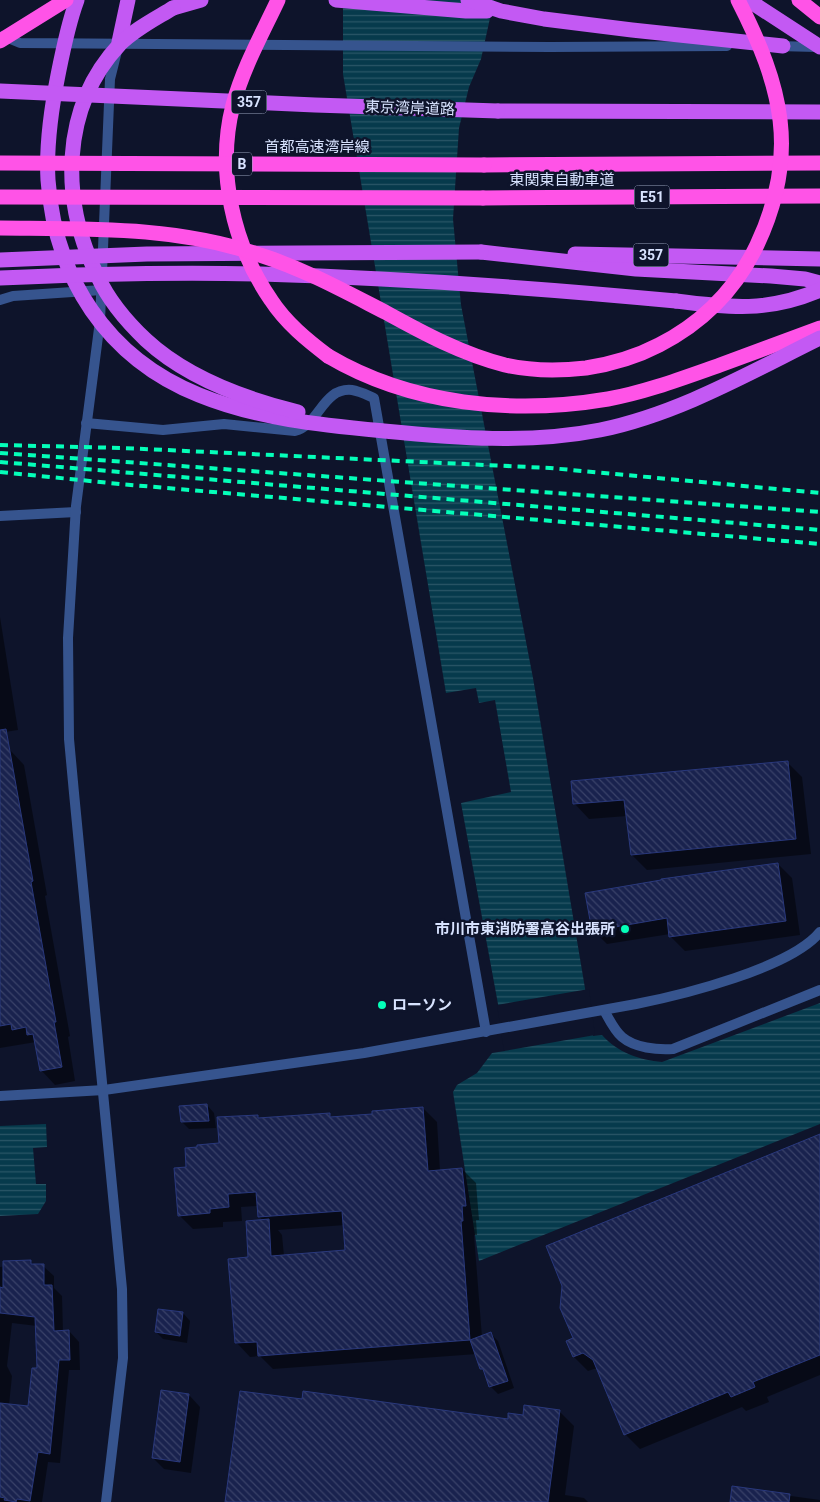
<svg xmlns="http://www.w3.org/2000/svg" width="820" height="1502" font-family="Roboto,'Noto Sans JP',sans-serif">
<defs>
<pattern id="water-rules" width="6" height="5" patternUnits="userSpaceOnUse" patternTransform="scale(1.25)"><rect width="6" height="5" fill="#063a4c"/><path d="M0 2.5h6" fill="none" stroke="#2a5667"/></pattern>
<pattern id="building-back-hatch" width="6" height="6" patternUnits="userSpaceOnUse" patternTransform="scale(1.25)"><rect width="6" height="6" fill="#19224e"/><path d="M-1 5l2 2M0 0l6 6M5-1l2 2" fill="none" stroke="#3a4269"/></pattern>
</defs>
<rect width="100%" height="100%" fill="#0e142b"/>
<g fill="url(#water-rules)">
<path d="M343,0H494L481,59L469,87L459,128L453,219L461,305L533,678L593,1036L602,1035C618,1053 640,1060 662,1062L820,1003V1124L479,1261L453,1092L457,1085L477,1073L492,1053L505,1051L498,1004L461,803L511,792L495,700L479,703L476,688L446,693L343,74Z"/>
<polygon points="46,1124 47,1147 33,1148 36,1184 46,1184 46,1201 38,1214 0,1216 0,1126"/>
</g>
<polygon fill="#0e142b" points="589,989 595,1035 504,1051 497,1005"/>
<g fill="#0007" fill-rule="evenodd">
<polygon points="0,617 18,730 5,732 10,750 24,765 47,895 45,896 70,1036 68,1037 75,1081 55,1085 41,1070 36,1042 0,1048"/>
<polygon points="787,762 802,777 811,854 647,870 632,855 627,816 589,819 574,803"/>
<polygon points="778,864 792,878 800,935 685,951 670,936 670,934 607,944 593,930"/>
<polygon points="207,1105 214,1113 216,1128 189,1129 182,1122"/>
<path d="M423,1108L437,1122L440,1171L462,1169L476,1183L479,1220H476L477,1235H474L482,1337L491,1334L498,1341L514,1388L498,1394L490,1386L477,1354L273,1369L260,1356L250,1357L236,1342L250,1258L263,1221L259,1216L258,1206L241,1207L242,1221L223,1222V1227L193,1229L179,1215L188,1168L258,1116L261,1119L330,1115L333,1118L373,1115ZM345,1225L347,1251L284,1256L282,1235L278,1230Z"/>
<polygon points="820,1135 820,1375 767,1397 769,1402 746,1411 742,1407 640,1449 625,1434 597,1368 588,1371 574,1357 574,1339"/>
<path d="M30,1261L35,1266H43L54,1276V1288L62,1296L63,1332L69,1331L79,1342L80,1370H69L60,1463L48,1462L42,1502H0V1267ZM12,1323L37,1326L39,1370L29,1407L9,1405L12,1376L7,1366Z"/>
<polygon points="183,1313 190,1321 187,1343 163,1339 156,1332"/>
<polygon points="189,1395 200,1407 191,1473 164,1469 153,1458"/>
<polygon points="303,1400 509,1420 559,1411 574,1426 565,1495 584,1498 588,1502 227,1502"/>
<polygon points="733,1488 820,1500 820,1502 731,1502"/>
</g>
<g fill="url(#building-back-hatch)" stroke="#29387c">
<polygon points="6,729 33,881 31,882 56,1022 54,1022 62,1067 40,1071 33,1034 27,1035 26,1027 12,1030 11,1024 0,1026 0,730"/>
<polygon points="788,761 796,839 631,855 624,800 573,804 571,781"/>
<polygon points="778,863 786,921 669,937 667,918 592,931 585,893 661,880 661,879"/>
<polygon points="207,1104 209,1121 181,1122 179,1106"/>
<polygon points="423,1107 428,1171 462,1168 466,1206 462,1206 463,1221 461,1221 470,1340 258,1356 257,1342 235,1343 228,1259 248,1257 246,1221 269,1219 271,1256 345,1250 342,1211 258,1217 256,1192 228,1194 229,1207 210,1209 210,1213 178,1216 174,1168 186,1167 185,1148 197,1147 197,1145 219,1143 217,1117 258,1115 258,1118 330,1113 330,1117 372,1114 372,1111"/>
<polygon points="820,1134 820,1355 753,1382 755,1387 731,1397 728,1392 624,1435 593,1360 583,1353 573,1357 566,1341 573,1338 560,1308 562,1286 546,1246"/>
<polygon points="31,1260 31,1264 44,1264 44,1285 52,1285 54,1331 69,1330 70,1360 59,1360 50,1454 38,1452 30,1501 17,1499 16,1502 4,1500 5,1498 0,1497 0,1403 28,1406 32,1368 37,1368 35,1317 0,1313 0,1287 3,1288 3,1261"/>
<polygon points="158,1309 183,1312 180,1336 155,1332"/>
<polygon points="491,1332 508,1381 489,1387 483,1369 480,1369 470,1340"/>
<polygon points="161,1390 189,1394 180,1462 152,1458"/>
<polygon points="240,1391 302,1399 303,1391 508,1419 508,1413 523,1415 524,1405 560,1410 548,1502 225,1502"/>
<polygon points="732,1486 790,1494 789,1502 730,1502"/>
</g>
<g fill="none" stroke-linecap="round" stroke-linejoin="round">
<g stroke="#36548e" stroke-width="10">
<polyline points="0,300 13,296 102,290"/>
<path d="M86,423L163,430L224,424L295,431C319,425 323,387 352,390C359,391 367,395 374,398L486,1032"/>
<polyline points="0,516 76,512"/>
<path d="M604,1010C609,1019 614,1030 622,1037C635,1048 657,1050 673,1049L820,990"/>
<polyline points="0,1096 104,1090"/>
</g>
<g stroke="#36548e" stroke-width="10">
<polyline points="3,36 20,43 550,47 727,46"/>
<polyline points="777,46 817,47"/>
<path d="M104,1090L364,1053L636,1004C682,995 791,968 820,932"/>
<polyline points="106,1502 123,1358 122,1289 74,793 69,739 68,638 76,506 100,321 110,79 117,51"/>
</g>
<g stroke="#c359f3" stroke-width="15">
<polyline points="336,0 466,11 487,11"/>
<polyline points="468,0 501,11 544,19 632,30 783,46"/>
<polyline points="748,0 820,47"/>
<polyline points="173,8 201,0"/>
<polyline points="119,42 128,0"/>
<polyline points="498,111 820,112"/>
<polyline points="481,252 636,269 771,276 805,279 820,283"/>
<polyline points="575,254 820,259"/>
<path d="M676,301C730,308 769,312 820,290"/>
</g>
<g stroke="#ff53e7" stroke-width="15">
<polyline points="799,0 820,17"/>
<polyline points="484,165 820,163"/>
<polyline points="483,198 820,196"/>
<path d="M328,356C411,405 513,415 608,399C646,392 683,378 720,365C753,353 787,340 820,328"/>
</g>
<g stroke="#04ffb9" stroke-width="4" stroke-dasharray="8 6" stroke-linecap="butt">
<polyline points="0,445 123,448 550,468 820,493"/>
<polyline points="0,453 820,512"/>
<polyline points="0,462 820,530"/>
<polyline points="0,472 120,484 820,544"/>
</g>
<g stroke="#c359f3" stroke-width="15">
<path d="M77,0C68,24 63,50 58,75C51,110 46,145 48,180C55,278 107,358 199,395C258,419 322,425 384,431C456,438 529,444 600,430C678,414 749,373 820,338"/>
<path d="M173,8C155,19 135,29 120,44C60,108 60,201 98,277C109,301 127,322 146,340C187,378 245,399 298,412"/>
<polyline points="0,91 315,105 498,111"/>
<polyline points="0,260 147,254 481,252"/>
<path d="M0,278C87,274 174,272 261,274C399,278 538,288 676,301"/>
</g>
<g stroke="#ff53e7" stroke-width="15">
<path d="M278,0C262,34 243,68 233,105C216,171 233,245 271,300C286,323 307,340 328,356"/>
<polyline points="0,41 66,0"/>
<polyline points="0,163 484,165"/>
<polyline points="0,197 483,198"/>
<path d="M0,228C88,229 176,226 260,255C304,269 344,291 385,312C423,333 462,354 505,365C531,371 559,371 586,368C612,364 636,357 659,345C702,323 736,289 757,245C800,154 782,86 738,0"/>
</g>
</g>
<g fill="#04ffb9" stroke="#0e142b" stroke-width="2">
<circle cx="625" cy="929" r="5"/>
<circle cx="382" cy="1005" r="5"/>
</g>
<g text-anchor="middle" stroke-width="5" stroke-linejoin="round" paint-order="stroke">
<g fill="#0e142b" stroke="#9ba5bf" stroke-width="1">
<rect x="231.5" y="90.5" width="35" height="23" rx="4"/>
<rect x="232" y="152.5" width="20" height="23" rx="4"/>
<rect x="634.5" y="185.5" width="35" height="23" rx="4"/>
<rect x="633.5" y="243.5" width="35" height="23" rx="4"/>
</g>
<g font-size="14" font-weight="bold" fill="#d8e3ff">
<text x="249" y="107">357</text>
<text x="242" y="169">B</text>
<text x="652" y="202">E51</text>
<text x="651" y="260">357</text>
</g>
<g font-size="15" fill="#d8e3ff" stroke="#0e142b">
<text transform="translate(410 108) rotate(2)" y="5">東京湾岸道路</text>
<text x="317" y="152">首都高速湾岸線</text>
<text x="562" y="185">東関東自動車道</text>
</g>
<g font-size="15" font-weight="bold" fill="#d8e3ff" stroke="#0e142b" text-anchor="end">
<text x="615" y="934">市川市東消防署高谷出張所</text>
<text x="392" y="1010" text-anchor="start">ローソン</text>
</g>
</g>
</svg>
